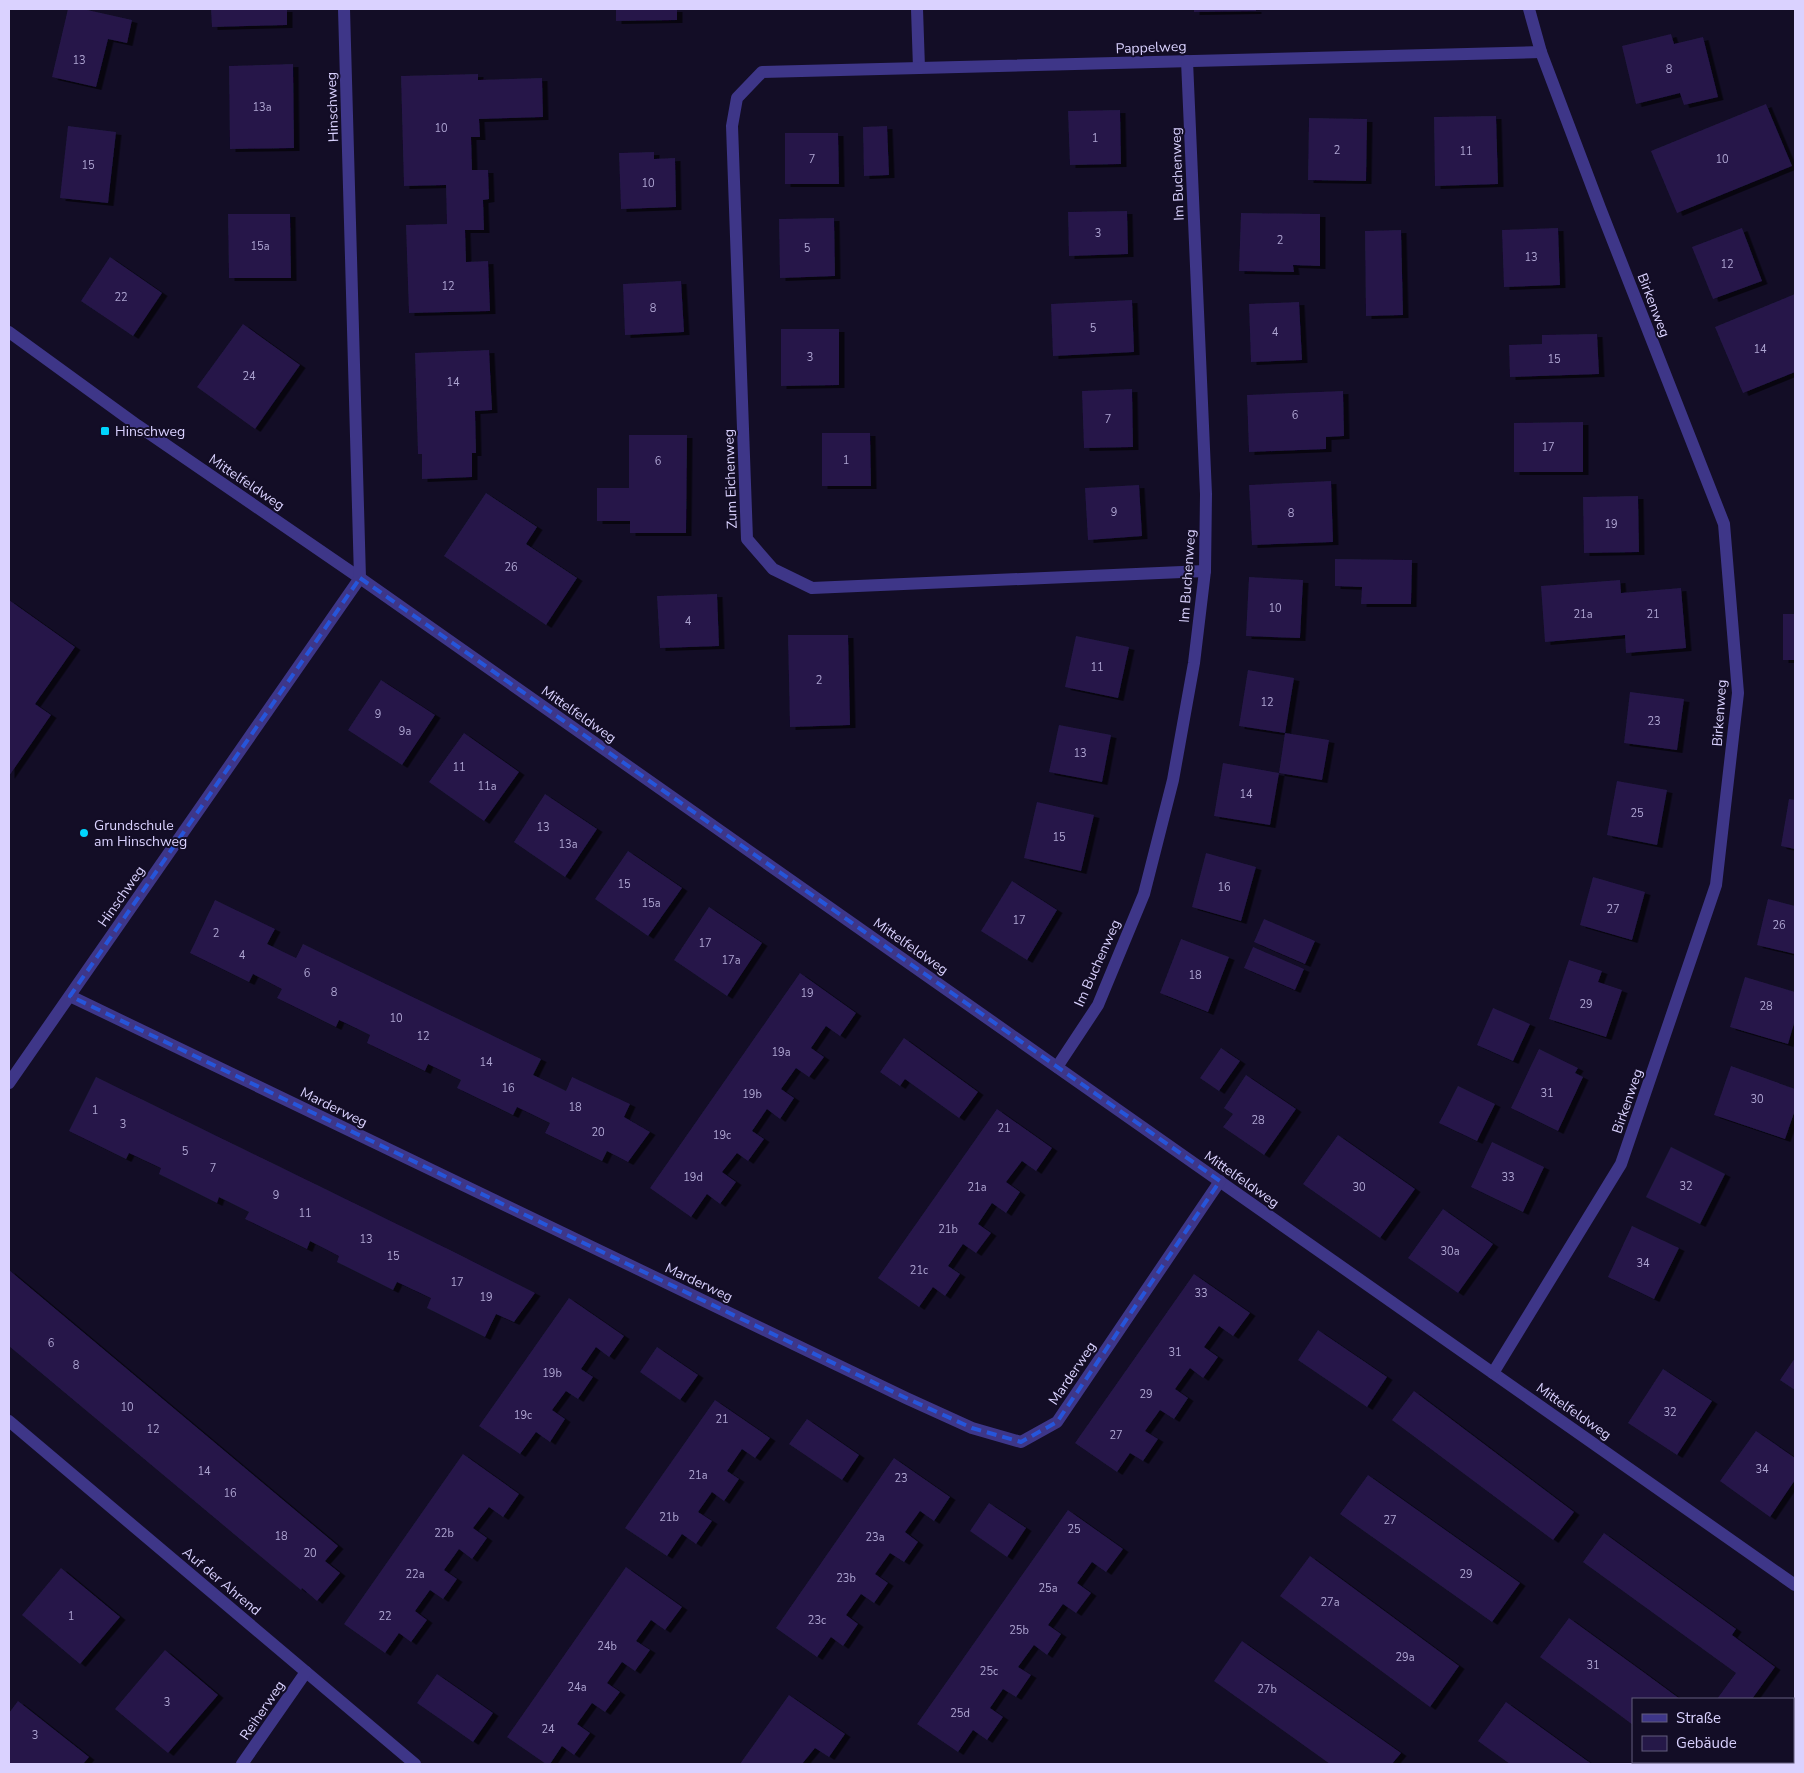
<svg xmlns="http://www.w3.org/2000/svg" width="1804" height="1773" font-family="'Nunito Sans',sans-serif">
<defs>
<filter id="shadow"><feDropShadow dx="5.5" dy="3" stdDeviation="0" flood-color="#0009"/></filter>
</defs>
<rect width="100%" height="100%" fill="#130d26"/>
<g fill="#251848" filter="url(#shadow)">
<polygon points="68,9 83,9 132,20 127,43 108,39 96,87 52,77"/>
<polygon points="211,9 287,9 287,25 212,27"/>
<polygon points="616,9 677,9 677,20 616,21"/>
<polygon points="1194,9 1256,9 1256,11 1194,12"/>
<polygon points="1671,34 1674,44 1703,37 1718,97 1684,105 1680,93 1636,104 1622,46"/>
<polygon points="293,64 294,148 230,149 229,66"/>
<polygon points="478,74 478,80 542,78 543,117 479,119 480,137 471,137 472,170 488,170 489,199 483,200 484,230 465,230 466,262 488,261 490,311 409,313 406,225 447,224 446,185 404,186 401,76"/>
<polygon points="1766,104 1792,166 1677,213 1651,151"/>
<polygon points="1120,110 1121,164 1070,165 1068,111"/>
<polygon points="1496,116 1498,184 1435,186 1434,117"/>
<polygon points="1309,118 1367,119 1366,181 1308,180"/>
<polygon points="68,126 116,132 108,203 60,198"/>
<polygon points="887,126 889,175 864,176 863,127"/>
<polygon points="785,133 838,133 839,184 785,184"/>
<polygon points="654,152 654,159 675,158 676,207 621,209 619,153"/>
<polygon points="1127,211 1128,254 1069,256 1068,212"/>
<polygon points="1241,213 1320,214 1320,266 1293,265 1294,272 1239,271"/>
<polygon points="228,214 290,214 291,278 229,278"/>
<polygon points="834,218 835,276 780,278 779,219"/>
<polygon points="1558,228 1560,285 1504,287 1502,230"/>
<polygon points="1742,228 1762,281 1713,299 1692,247"/>
<polygon points="1401,230 1403,315 1366,316 1365,231"/>
<polygon points="110,257 162,293 133,336 81,301"/>
<polygon points="681,281 684,332 625,335 623,284"/>
<polygon points="1795,294 1795,372 1743,393 1715,327"/>
<polygon points="1132,300 1134,352 1053,356 1051,304"/>
<polygon points="1299,302 1302,360 1251,362 1249,304"/>
<polygon points="243,324 300,365 255,429 197,387"/>
<polygon points="781,329 839,329 839,385 781,386"/>
<polygon points="1597,334 1599,374 1510,377 1509,345 1542,344 1542,335"/>
<polygon points="489,350 492,410 475,411 476,453 472,453 472,477 422,479 422,454 418,454 415,353"/>
<polygon points="1132,389 1133,447 1084,448 1082,391"/>
<polygon points="1343,391 1344,436 1326,437 1326,449 1249,452 1247,395"/>
<polygon points="1583,422 1583,472 1514,472 1514,423"/>
<polygon points="822,433 870,433 871,486 822,486"/>
<polygon points="629,435 687,435 686,533 630,533 630,521 597,521 597,488 629,488"/>
<polygon points="1331,481 1333,542 1252,545 1249,485"/>
<polygon points="1139,485 1142,536 1088,540 1085,488"/>
<polygon points="486,493 537,527 526,544 577,578 546,625 444,556"/>
<polygon points="1638,496 1639,552 1584,553 1583,497"/>
<polygon points="1335,559 1412,560 1411,604 1361,604 1362,587 1335,586"/>
<polygon points="1249,577 1303,580 1300,638 1246,636"/>
<polygon points="1620,580 1621,593 1681,588 1686,648 1626,653 1625,635 1545,642 1541,586"/>
<polygon points="717,594 719,646 660,648 657,596"/>
<polygon points="9,600 75,647 35,704 51,715 9,776"/>
<rect x="1783" y="614" width="12" height="46"/>
<polygon points="788,635 848,635 850,725 790,727"/>
<polygon points="1076,636 1129,647 1118,698 1065,687"/>
<polygon points="1248,670 1294,678 1285,733 1239,726"/>
<polygon points="381,680 435,715 402,765 348,730"/>
<polygon points="1630,692 1684,699 1677,750 1624,743"/>
<polygon points="1059,725 1111,735 1102,782 1049,772"/>
<polygon points="464,733 519,772 484,821 429,782"/>
<polygon points="1285,733 1329,740 1322,780 1279,773 1270,825 1214,816 1223,763 1279,773"/>
<polygon points="1617,781 1667,790 1657,845 1607,835"/>
<polygon points="545,794 597,829 565,877 514,842"/>
<polygon points="1789,799 1795,800 1795,849 1781,846"/>
<polygon points="1037,802 1094,815 1081,871 1024,858"/>
<polygon points="628,851 682,888 648,936 595,899"/>
<polygon points="1206,853 1256,867 1241,921 1192,907"/>
<polygon points="1593,877 1645,892 1632,940 1580,925"/>
<polygon points="1012,881 1057,910 1027,960 981,931"/>
<polygon points="1768,899 1795,906 1795,954 1757,945"/>
<polygon points="215,900 275,929 267,944 296,958 303,944 541,1059 533,1075 550,1083 566,1091 572,1077 630,1104 624,1117 650,1132 628,1162 607,1151 602,1161 545,1133 550,1123 517,1107 513,1115 457,1088 461,1080 428,1064 425,1071 367,1043 370,1035 356,1028 339,1020 336,1027 277,998 282,989 253,974 249,982 190,953"/>
<polygon points="709,907 762,943 727,996 674,960"/>
<polygon points="1264,919 1315,941 1305,964 1254,942"/>
<polygon points="1181,939 1229,957 1208,1012 1160,993"/>
<polygon points="1253,947 1304,969 1295,990 1244,968"/>
<polygon points="1569,960 1602,971 1598,982 1622,990 1606,1037 1549,1019"/>
<polygon points="800,973 856,1013 840,1036 826,1026 811,1048 824,1057 809,1077 796,1068 781,1089 794,1098 780,1119 767,1109 752,1131 764,1139 748,1161 737,1153 722,1172 736,1182 720,1204 707,1194 691,1217 650,1188"/>
<polygon points="1745,977 1795,992 1795,1020 1788,1044 1730,1027"/>
<polygon points="1493,1008 1530,1024 1513,1061 1477,1045"/>
<polygon points="904,1038 978,1092 959,1118 905,1079 900,1086 880,1072"/>
<polygon points="1221,1048 1240,1061 1219,1091 1200,1078"/>
<polygon points="1539,1049 1578,1068 1575,1073 1583,1077 1558,1131 1511,1108"/>
<polygon points="1731,1066 1795,1089 1795,1110 1785,1139 1714,1115"/>
<polygon points="1246,1075 1296,1109 1264,1155 1223,1127 1233,1114 1224,1108"/>
<polygon points="96,1077 454,1252 535,1293 514,1322 496,1314 485,1337 427,1308 431,1298 397,1282 393,1290 337,1262 339,1256 310,1241 307,1249 245,1219 249,1212 219,1197 217,1203 159,1174 161,1168 129,1153 126,1159 69,1131"/>
<polygon points="1458,1086 1495,1104 1477,1141 1439,1123"/>
<polygon points="997,1109 1052,1148 1036,1171 1022,1161 1006,1182 1020,1192 1006,1213 992,1203 978,1224 991,1233 976,1253 963,1244 948,1266 960,1274 945,1296 933,1287 919,1307 878,1278"/>
<polygon points="1338,1135 1415,1189 1380,1238 1303,1184"/>
<polygon points="1492,1142 1544,1167 1523,1212 1471,1187"/>
<polygon points="1671,1147 1725,1174 1700,1224 1646,1197"/>
<polygon points="1443,1209 1493,1244 1458,1293 1408,1258"/>
<polygon points="1632,1226 1679,1248 1654,1299 1608,1277"/>
<polygon points="9,1270 338,1546 325,1561 340,1573 317,1601 302,1588 301,1590 9,1346"/>
<polygon points="1194,1274 1250,1313 1233,1336 1219,1326 1204,1347 1218,1357 1203,1378 1190,1368 1175,1389 1188,1398 1174,1419 1160,1410 1145,1431 1158,1439 1143,1461 1130,1453 1117,1472 1075,1443"/>
<polygon points="569,1298 624,1336 609,1357 596,1347 581,1369 593,1377 578,1399 566,1391 552,1410 565,1419 550,1442 536,1432 520,1454 479,1426"/>
<polygon points="1318,1330 1387,1377 1367,1407 1298,1360"/>
<polygon points="657,1347 698,1375 680,1400 640,1372"/>
<polygon points="1795,1358 1795,1390 1780,1380"/>
<polygon points="1663,1369 1712,1401 1677,1455 1628,1423"/>
<polygon points="1414,1391 1574,1512 1553,1540 1392,1420"/>
<polygon points="715,1400 770,1438 755,1458 742,1449 727,1471 739,1479 724,1501 712,1492 698,1512 712,1521 696,1544 682,1534 667,1556 625,1528"/>
<polygon points="807,1419 859,1455 842,1480 789,1444"/>
<polygon points="1756,1431 1795,1458 1795,1480 1770,1517 1720,1481"/>
<polygon points="463,1454 519,1494 503,1517 489,1507 473,1528 487,1538 472,1559 459,1549 444,1570 457,1579 443,1599 430,1590 415,1611 427,1620 411,1642 399,1633 385,1653 344,1624"/>
<polygon points="894,1458 950,1497 934,1521 920,1511 905,1532 918,1542 904,1562 890,1553 875,1574 888,1583 874,1603 861,1594 846,1615 858,1624 843,1646 831,1637 817,1657 776,1628"/>
<polygon points="1368,1475 1520,1583 1492,1622 1340,1514"/>
<polygon points="989,1503 1026,1528 1007,1557 970,1531"/>
<polygon points="1068,1510 1123,1549 1106,1572 1092,1562 1077,1583 1091,1593 1076,1613 1063,1604 1048,1625 1061,1634 1047,1655 1034,1645 1018,1667 1031,1675 1016,1697 1003,1689 990,1708 1003,1717 987,1740 973,1730 958,1752 917,1724"/>
<polygon points="1604,1533 1736,1629 1732,1635 1775,1667 1752,1699 1717,1699 1736,1673 1583,1562"/>
<polygon points="1310,1556 1459,1666 1430,1707 1280,1596"/>
<polygon points="626,1567 682,1607 665,1630 651,1620 636,1641 650,1650 635,1671 622,1662 607,1683 620,1692 605,1712 592,1703 577,1724 590,1733 574,1755 562,1746 550,1764 546,1764 507,1737"/>
<polygon points="61,1568 120,1617 80,1664 22,1615"/>
<polygon points="1569,1618 1646,1674 1680,1699 1633,1699 1633,1725 1617,1713 1540,1657"/>
<polygon points="1242,1641 1401,1753 1392,1764 1330,1764 1214,1681"/>
<polygon points="165,1650 218,1695 168,1753 115,1709"/>
<polygon points="437,1674 493,1713 473,1742 417,1703"/>
<polygon points="789,1695 845,1734 829,1757 815,1748 802,1764 740,1764"/>
<polygon points="18,1701 89,1757 83,1764 9,1764 9,1713"/>
<polygon points="1506,1702 1586,1760 1592,1764 1510,1764 1478,1741"/>
</g>
<g fill="none" stroke-linecap="round" stroke-linejoin="round">
<g stroke="#3e3688" stroke-width="12">
<polyline points="917,9 919,68"/>
<polyline points="9,332 137,425 360,578 1795,1585"/>
<polyline points="1205,571 812,588 773,569 747,539 732,126 737,98 762,72 1541,52"/>
<polyline points="70,996 906,1398 972,1428 1021,1442 1057,1422 1220,1181"/>
<polyline points="1057,1067 1098,1005 1144,894 1173,780 1194,663 1205,571 1206,494 1187,61"/>
<polyline points="9,1083 360,578 344,9"/>
<polyline points="1493,1373 1621,1164 1716,885 1738,693 1724,524 1600,208 1541,52 1529,9"/>
<polyline points="9,1421 415,1764"/>
<polyline points="242,1764 306,1672"/>
</g>
</g>
<path fill="none" stroke="#2655da" stroke-width="4" stroke-dasharray="10 6" stroke-linejoin="round" d="M360,578L1220,1181L1057,1422L1021,1442L972,1428L906,1398L70,996Z"/>
<g fill="#00d4fd" stroke="#130d26" stroke-width="2">
<rect x="100" y="426" width="10" height="10" rx="2.5"/>
<circle cx="84" cy="833" r="5"/>
</g>
<g text-anchor="middle" stroke-width="4" stroke-linejoin="round" paint-order="stroke">
<g font-size="11" fill="#ada4d1">
<text x="79" y="64">13</text>
<text x="1669" y="73">8</text>
<text x="262" y="111">13a</text>
<text x="441" y="132">10</text>
<text x="1095" y="142">1</text>
<text x="1337" y="154">2</text>
<text x="1466" y="155">11</text>
<text x="812" y="163">7</text>
<text x="1722" y="163">10</text>
<text x="88" y="169">15</text>
<text x="648" y="187">10</text>
<text x="1098" y="237">3</text>
<text x="1280" y="244">2</text>
<text x="260" y="250">15a</text>
<text x="807" y="252">5</text>
<text x="1531" y="261">13</text>
<text x="1727" y="268">12</text>
<text x="448" y="290">12</text>
<text x="121" y="301">22</text>
<text x="653" y="312">8</text>
<text x="1093" y="332">5</text>
<text x="1275" y="336">4</text>
<text x="1760" y="353">14</text>
<text x="810" y="361">3</text>
<text x="1554" y="363">15</text>
<text x="249" y="380">24</text>
<text x="453" y="386">14</text>
<text x="1295" y="419">6</text>
<text x="1108" y="423">7</text>
<text x="1548" y="451">17</text>
<text x="846" y="464">1</text>
<text x="658" y="465">6</text>
<text x="1114" y="516">9</text>
<text x="1291" y="517">8</text>
<text x="1611" y="528">19</text>
<text x="511" y="571">26</text>
<text x="1275" y="612">10</text>
<text x="1583" y="618">21a</text>
<text x="1653" y="618">21</text>
<text x="688" y="625">4</text>
<text x="1097" y="671">11</text>
<text x="819" y="684">2</text>
<text x="1267" y="706">12</text>
<text x="378" y="718">9</text>
<text x="1654" y="725">23</text>
<text x="405" y="735">9a</text>
<text x="1080" y="757">13</text>
<text x="459" y="771">11</text>
<text x="487" y="790">11a</text>
<text x="1246" y="798">14</text>
<text x="1637" y="817">25</text>
<text x="543" y="831">13</text>
<text x="1059" y="841">15</text>
<text x="568" y="848">13a</text>
<text x="624" y="888">15</text>
<text x="1224" y="891">16</text>
<text x="651" y="907">15a</text>
<text x="1613" y="913">27</text>
<text x="1019" y="924">17</text>
<text x="1779" y="929">26</text>
<text x="216" y="937">2</text>
<text x="705" y="947">17</text>
<text x="242" y="959">4</text>
<text x="731" y="964">17a</text>
<text x="307" y="977">6</text>
<text x="1195" y="979">18</text>
<text x="334" y="996">8</text>
<text x="807" y="997">19</text>
<text x="1586" y="1008">29</text>
<text x="1766" y="1010">28</text>
<text x="396" y="1022">10</text>
<text x="423" y="1040">12</text>
<text x="781" y="1056">19a</text>
<text x="486" y="1066">14</text>
<text x="508" y="1092">16</text>
<text x="1547" y="1097">31</text>
<text x="752" y="1098">19b</text>
<text x="1757" y="1103">30</text>
<text x="575" y="1111">18</text>
<text x="95" y="1114">1</text>
<text x="1258" y="1124">28</text>
<text x="123" y="1128">3</text>
<text x="1004" y="1132">21</text>
<text x="598" y="1136">20</text>
<text x="722" y="1139">19c</text>
<text x="185" y="1155">5</text>
<text x="213" y="1172">7</text>
<text x="693" y="1181">19d</text>
<text x="1508" y="1181">33</text>
<text x="1686" y="1190">32</text>
<text x="977" y="1191">21a</text>
<text x="1359" y="1191">30</text>
<text x="276" y="1199">9</text>
<text x="305" y="1217">11</text>
<text x="948" y="1233">21b</text>
<text x="366" y="1243">13</text>
<text x="1450" y="1255">30a</text>
<text x="393" y="1260">15</text>
<text x="1643" y="1267">34</text>
<text x="919" y="1274">21c</text>
<text x="457" y="1286">17</text>
<text x="1201" y="1297">33</text>
<text x="486" y="1301">19</text>
<text x="51" y="1347">6</text>
<text x="1175" y="1356">31</text>
<text x="76" y="1369">8</text>
<text x="552" y="1377">19b</text>
<text x="1146" y="1398">29</text>
<text x="127" y="1411">10</text>
<text x="1670" y="1416">32</text>
<text x="523" y="1419">19c</text>
<text x="722" y="1423">21</text>
<text x="153" y="1433">12</text>
<text x="1116" y="1439">27</text>
<text x="1762" y="1473">34</text>
<text x="204" y="1475">14</text>
<text x="698" y="1479">21a</text>
<text x="901" y="1482">23</text>
<text x="230" y="1497">16</text>
<text x="669" y="1521">21b</text>
<text x="1390" y="1524">27</text>
<text x="1074" y="1533">25</text>
<text x="444" y="1537">22b</text>
<text x="281" y="1540">18</text>
<text x="875" y="1541">23a</text>
<text x="310" y="1557">20</text>
<text x="415" y="1578">22a</text>
<text x="1466" y="1578">29</text>
<text x="846" y="1582">23b</text>
<text x="1048" y="1592">25a</text>
<text x="1330" y="1606">27a</text>
<text x="71" y="1620">1</text>
<text x="385" y="1620">22</text>
<text x="817" y="1624">23c</text>
<text x="1019" y="1634">25b</text>
<text x="607" y="1650">24b</text>
<text x="1405" y="1661">29a</text>
<text x="1593" y="1669">31</text>
<text x="989" y="1675">25c</text>
<text x="577" y="1691">24a</text>
<text x="1267" y="1693">27b</text>
<text x="167" y="1706">3</text>
<text x="960" y="1717">25d</text>
<text x="548" y="1733">24</text>
<text x="35" y="1739">3</text>
</g>
<g font-size="14" fill="#dad2ff" stroke="#130d26">
<text transform="translate(1151 47) rotate(-2)" y="5">Pappelweg</text>
<text transform="translate(332 107) rotate(-92)" y="5">Hinschweg</text>
<text transform="translate(1177 174) rotate(-92)" y="5">Im Buchenweg</text>
<text transform="translate(1654 305) rotate(69)" y="5">Birkenweg</text>
<text transform="translate(730 479) rotate(-92)" y="5">Zum Eichenweg</text>
<text transform="translate(247 482) rotate(34)" y="5">Mittelfeldweg</text>
<text transform="translate(1187 576) rotate(-86)" y="5">Im Buchenweg</text>
<text transform="translate(1719 713) rotate(-86)" y="5">Birkenweg</text>
<text transform="translate(579 714) rotate(35)" y="5">Mittelfeldweg</text>
<text transform="translate(121 896) rotate(-55)" y="5">Hinschweg</text>
<text transform="translate(911 946) rotate(35)" y="5">Mittelfeldweg</text>
<text transform="translate(1097 963) rotate(-66)" y="5">Im Buchenweg</text>
<text transform="translate(1627 1101) rotate(-71)" y="5">Birkenweg</text>
<text transform="translate(334 1107) rotate(26)" y="5">Marderweg</text>
<text transform="translate(1242 1179) rotate(35)" y="5">Mittelfeldweg</text>
<text transform="translate(699 1282) rotate(25)" y="5">Marderweg</text>
<text transform="translate(1072 1373) rotate(-56)" y="5">Marderweg</text>
<text transform="translate(1574 1411) rotate(35)" y="5">Mittelfeldweg</text>
<text transform="translate(222 1581) rotate(40)" y="5">Auf der Ahrend</text>
<text transform="translate(262 1710) rotate(-56)" y="5">Reiherweg</text>
</g>
<g font-size="14" fill="#dad2ff" stroke="#130d26" text-anchor="start">
<text x="115" y="436">Hinschweg</text>
<text x="94" y="830">Grundschule<tspan x="94" dy="16">am Hinschweg</tspan></text>
</g>
</g>
<rect width="1804" height="1773" fill="none" stroke="#dad2ff" stroke-width="20"/>
<rect x="1632" y="1698" width="162" height="65" fill="#130d26" stroke="#635c7d"/>
<rect x="1642" y="1714" width="25" height="8" fill="#3e3688" stroke="#635c7d"/>
<text x="1676" y="1723" font-size="15" fill="#dad2ff">Straße</text>
<rect x="1642" y="1736" width="25" height="15" fill="#251848" stroke="#635c7d"/>
<text x="1676" y="1748" font-size="15" fill="#dad2ff">Gebäude</text>
</svg>
